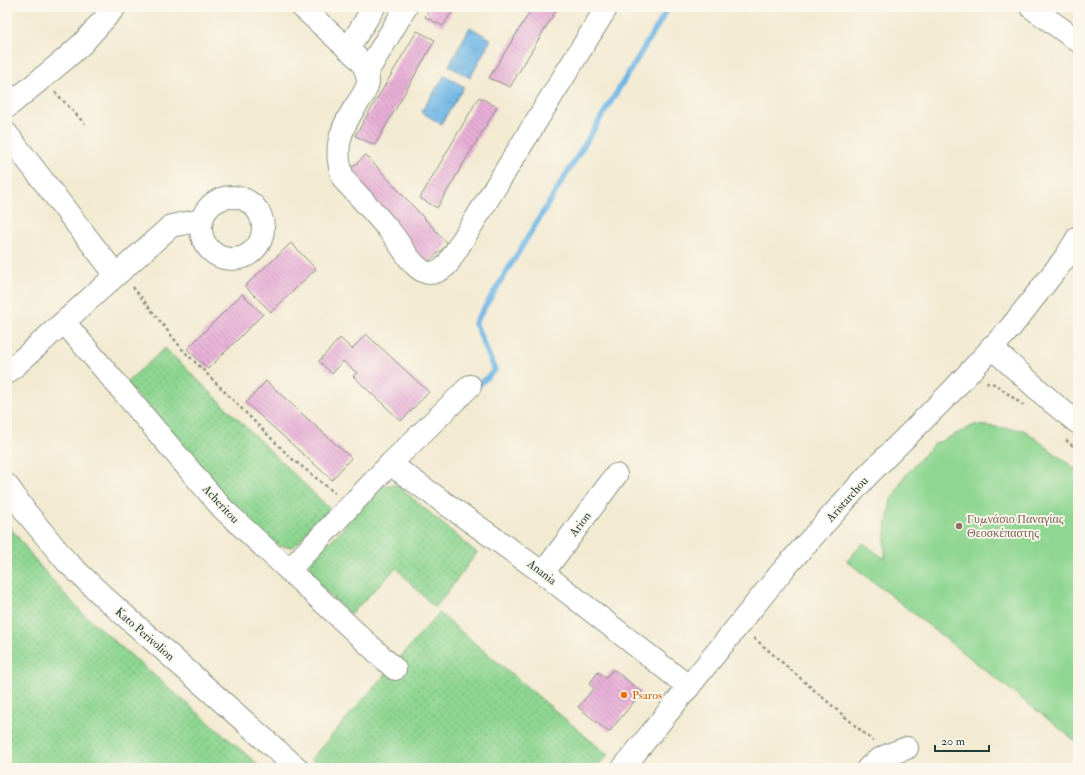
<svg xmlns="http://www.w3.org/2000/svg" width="1085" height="775" font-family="'IM FELL Double Pica',serif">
<defs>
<pattern id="grass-dots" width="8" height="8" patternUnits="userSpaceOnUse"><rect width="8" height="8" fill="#8ed691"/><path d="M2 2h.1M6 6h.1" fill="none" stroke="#73af77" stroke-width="1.8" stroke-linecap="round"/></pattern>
<pattern id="water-ripples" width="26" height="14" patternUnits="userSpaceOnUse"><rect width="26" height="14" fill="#6db5e5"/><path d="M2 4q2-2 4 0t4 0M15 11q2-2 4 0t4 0" fill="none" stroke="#5994ba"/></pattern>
<pattern id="building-back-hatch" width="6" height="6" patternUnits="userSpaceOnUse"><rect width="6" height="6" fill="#e8afd7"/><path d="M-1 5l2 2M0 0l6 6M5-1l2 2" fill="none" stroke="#bb90af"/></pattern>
</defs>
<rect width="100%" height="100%" fill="#fbf7ec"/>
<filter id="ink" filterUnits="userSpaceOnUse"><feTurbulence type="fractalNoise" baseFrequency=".025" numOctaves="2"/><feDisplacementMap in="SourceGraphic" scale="8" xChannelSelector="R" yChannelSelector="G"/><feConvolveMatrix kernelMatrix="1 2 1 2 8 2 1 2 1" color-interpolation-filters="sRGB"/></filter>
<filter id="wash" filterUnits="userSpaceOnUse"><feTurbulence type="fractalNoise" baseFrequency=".012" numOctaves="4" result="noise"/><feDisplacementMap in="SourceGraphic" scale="16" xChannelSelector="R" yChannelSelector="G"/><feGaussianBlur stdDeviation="0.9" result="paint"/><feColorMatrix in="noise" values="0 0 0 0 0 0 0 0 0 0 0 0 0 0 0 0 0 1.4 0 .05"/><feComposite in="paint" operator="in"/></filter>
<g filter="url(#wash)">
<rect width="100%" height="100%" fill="#f3ead2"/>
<g fill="url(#grass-dots)" stroke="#568a62">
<polygon points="165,348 330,509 294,547 281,546 262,535 215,487 126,383"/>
<polygon points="384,485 397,485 477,553 435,608 396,568 351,614 314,582 310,571 311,561"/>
<polygon points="7,523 40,566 82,613 262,768 7,768"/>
<polygon points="439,613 608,755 597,768 321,768 311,759"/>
</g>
<polygon fill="#8ed691" stroke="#568a62" points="975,425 1024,430 1078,471 1078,743 847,561 863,543 885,559 885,534 891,500 904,477 933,445"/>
<g fill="url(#water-ripples)" stroke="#46798c">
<polygon points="470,27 491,39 470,78 449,66"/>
<polygon points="445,75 464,87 441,124 421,112"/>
</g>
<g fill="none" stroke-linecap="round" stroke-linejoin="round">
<polyline stroke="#6db5e5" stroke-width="5.5" points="474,385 480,384 495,370 475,323 669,7"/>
</g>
<g id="blocks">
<g fill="url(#building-back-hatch)">
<polygon points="431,7 455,7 443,26 425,17"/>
<polygon points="533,7 558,7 510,87 489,78"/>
<polygon points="417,31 435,40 375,145 355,136"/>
<polygon points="479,97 497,107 437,208 420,198"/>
<polygon points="366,155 448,244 427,263 345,174"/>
<polygon points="291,243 316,269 271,312 245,286"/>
<polygon points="242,294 263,314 208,369 187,349"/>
<polygon points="366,334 429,392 401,421 353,376 357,373 343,361 332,374 319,361 340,338 352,349"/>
<polygon points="266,381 351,458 332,480 246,403"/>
<polygon points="612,670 614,670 642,692 609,732 578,707 594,688 589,684 598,672 606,678"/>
</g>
</g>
</g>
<g filter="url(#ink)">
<use href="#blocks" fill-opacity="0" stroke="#899483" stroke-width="1"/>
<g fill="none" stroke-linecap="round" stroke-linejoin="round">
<g stroke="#899483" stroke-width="24">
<g id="minor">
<path d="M302,7L361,61C365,68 368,74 368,82C367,91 360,99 355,107C339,131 333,152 344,180C359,196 375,213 389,230C400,242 410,266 425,272C433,275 441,270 447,265L607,7"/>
<polyline points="1031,7 1078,41"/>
<polyline points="348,49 374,7"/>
<polyline points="367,72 406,7"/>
<polyline points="7,107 64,60 82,44 115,7"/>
<polyline points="7,134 116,275"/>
<circle cx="232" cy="228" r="31"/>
<polyline points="64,322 222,508 395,669"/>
<polyline points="991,347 1053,403 1078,423"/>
<polyline points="7,373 171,226 202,220"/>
<polyline points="390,464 543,573 689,687"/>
<polyline points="7,485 25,511 66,561 105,598 297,768"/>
<polyline points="289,570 390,464 470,386"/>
<polyline points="543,573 616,475"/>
<polyline points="623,768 783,570 868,475 953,390 1011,327 1065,258 1078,237"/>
<path d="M868,768C879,757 893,753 907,748"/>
</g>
</g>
<g stroke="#899483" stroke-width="2.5" stroke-dasharray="3 3" stroke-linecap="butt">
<polyline points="55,92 85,124"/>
<polyline points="133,287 182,349 291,458 335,493"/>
<polyline points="986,383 995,384 1024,406"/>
<polyline points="1066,440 1078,450"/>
<polyline points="754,638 873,741"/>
</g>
<use href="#minor" stroke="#fff" stroke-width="22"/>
</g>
</g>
<circle fill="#8d6e63" stroke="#fbf7ec" stroke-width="1.5" cx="959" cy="526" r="4"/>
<circle fill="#e8710a" stroke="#fbf7ec" stroke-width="1.5" cx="624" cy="695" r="4"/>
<g text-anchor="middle" stroke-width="3.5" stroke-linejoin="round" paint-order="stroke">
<g font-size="12" fill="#1f3d34" stroke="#fbf7ec">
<text transform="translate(847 499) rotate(-48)" y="4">Aristarchou</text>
<text transform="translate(221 504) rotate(47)" y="4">Acheritou</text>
<text transform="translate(580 524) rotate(-53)" y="4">Arion</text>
<text transform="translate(542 572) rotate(37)" y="4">Anania</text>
<text transform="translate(145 634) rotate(41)" y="4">Kato Perivolion</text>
</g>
<g font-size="12" fill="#785e54" stroke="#fbf7ec" text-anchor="start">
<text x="967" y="523">Γυμνάσιο Παναγίας<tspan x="967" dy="14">Θεοσκέπαστης</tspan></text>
</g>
<g font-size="12" fill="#c56008" stroke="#fbf7ec" text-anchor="start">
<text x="632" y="699">Psaros</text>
</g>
</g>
<rect width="1085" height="775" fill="none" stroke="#fbf7ec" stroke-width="24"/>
<path d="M935 745v6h54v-6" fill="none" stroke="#1f3d34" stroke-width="2"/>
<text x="941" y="745" font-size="12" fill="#1f3d34" stroke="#fbf7ec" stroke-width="3" paint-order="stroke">20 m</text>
</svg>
